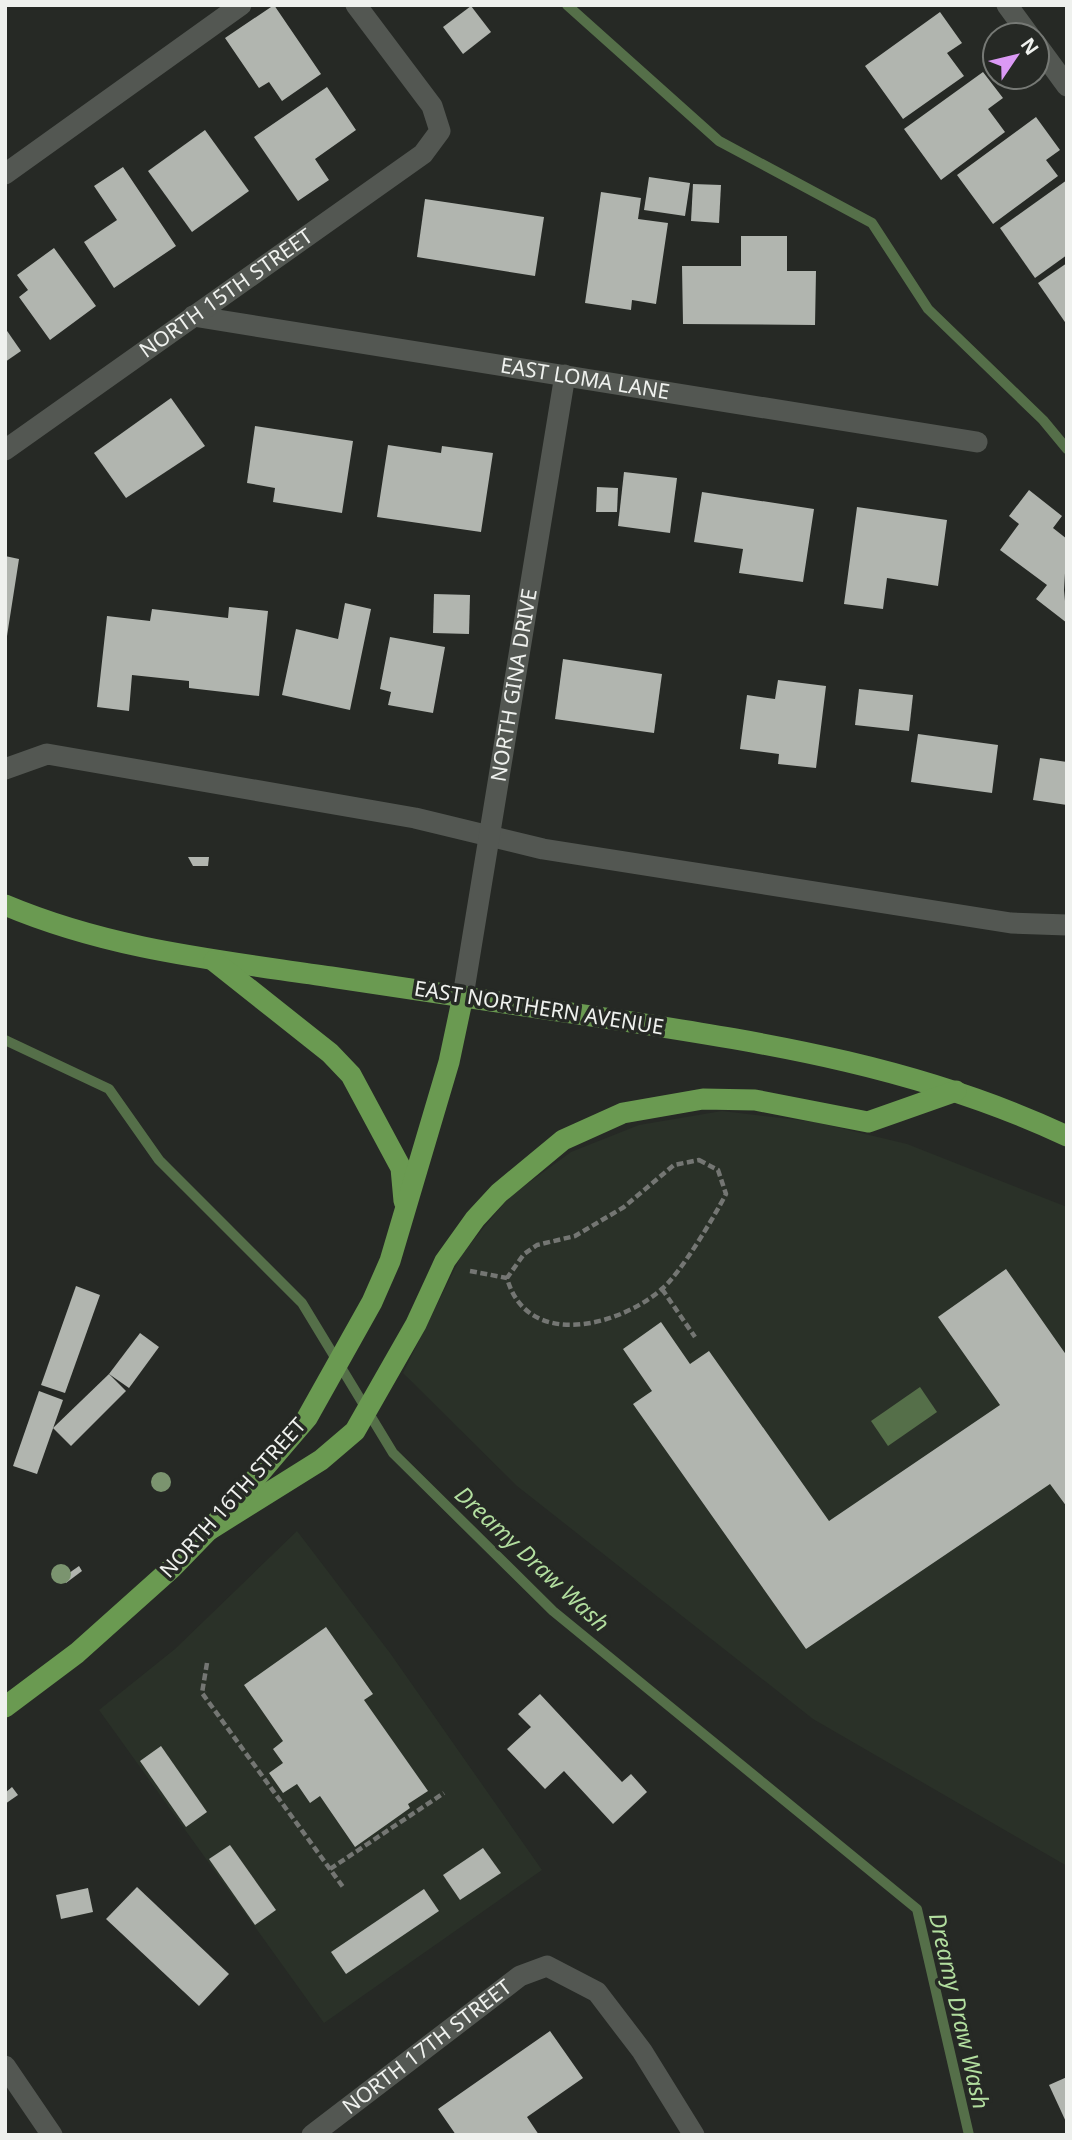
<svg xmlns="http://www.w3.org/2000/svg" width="1072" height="2140" font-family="'Noto Sans',sans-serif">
<rect width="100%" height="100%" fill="#262925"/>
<g fill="#2a3128">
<polygon points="722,1111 815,1122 907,1144 1067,1207 1067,1866 813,1719 517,1486 403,1373 462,1254 509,1197 571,1152 639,1125"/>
<polygon points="297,1531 390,1653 542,1870 324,2023 99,1710 175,1649"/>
</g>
<polygon fill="#556f49" points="920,1387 937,1412 888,1446 871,1421"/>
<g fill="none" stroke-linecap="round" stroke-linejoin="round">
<g stroke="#556f49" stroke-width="10">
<polyline points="567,5 719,141 872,223 928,309 1043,420 1067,449"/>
<polyline points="5,1040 109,1089 159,1160 302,1303 393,1453 553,1611 917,1909 969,2135"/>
</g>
</g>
<g fill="#b1b5af">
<polygon points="274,5 321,74 282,101 269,82 259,88 225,38"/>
<polygon points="471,6 491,32 463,54 443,27"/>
<polygon points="940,12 962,43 947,53 964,76 903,119 865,66"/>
<polygon points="983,72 1003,98 988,109 1005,132 941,180 904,129"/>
<polygon points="327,87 356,130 315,159 329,180 298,201 254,137"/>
<polygon points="1036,117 1060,150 1046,160 1058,176 993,224 957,175"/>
<polygon points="205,130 249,191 192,232 148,171"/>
<polygon points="123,167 176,246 114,288 84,242 117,220 94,186"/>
<polygon points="649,177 690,183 685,216 644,210"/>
<polygon points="1067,180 1067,255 1035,278 1000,228"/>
<polygon points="693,184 721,185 719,223 691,221"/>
<polygon points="601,192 641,198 638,219 668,223 656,304 632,300 631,310 585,303"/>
<polygon points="425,199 544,217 535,276 417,257"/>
<polygon points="741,236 787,236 787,271 816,271 815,325 683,324 682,266 741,266"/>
<polygon points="54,248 96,306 50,340 19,297 28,290 17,275"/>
<polygon points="1067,263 1067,325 1038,283"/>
<polygon points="5,328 21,351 5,362"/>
<polygon points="171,398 205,446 126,498 94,453"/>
<polygon points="255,426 353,441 342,513 273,502 275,488 247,483"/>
<polygon points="388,445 441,453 442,446 493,453 481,532 377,517"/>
<polygon points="624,472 677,478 670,533 618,526"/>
<polygon points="597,487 618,488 617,512 596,512"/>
<polygon points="1029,490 1062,516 1053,528 1067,539 1064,590 1067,623 1036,599 1047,585 1000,550 1019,524 1009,516"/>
<polygon points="702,492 814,509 803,582 739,573 743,549 694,542"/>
<polygon points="857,507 947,520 938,586 887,578 883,609 844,604"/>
<polygon points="5,556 19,559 7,636 5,636"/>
<polygon points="434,594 470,595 469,634 433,633"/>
<polygon points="345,603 371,609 350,710 282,695 296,629 338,639"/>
<polygon points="229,607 268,611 259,696 189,688 189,681 132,675 129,711 97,707 107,616 150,621 152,609 228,618"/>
<polygon points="390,637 445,647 433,713 388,705 391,692 380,689"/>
<polygon points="563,659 662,674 654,733 555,719"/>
<polygon points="778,680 826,686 816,768 778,764 779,754 740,749 747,695 775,699"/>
<polygon points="859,689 913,695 909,731 855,725"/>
<polygon points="918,734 998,745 992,793 911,782"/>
<polygon points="1040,758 1067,762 1067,805 1033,800"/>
<polygon points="188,857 209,857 208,866 193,866"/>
<polygon points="1006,1269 1067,1356 1067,1507 1050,1484 806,1649 633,1404 652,1391 623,1349 661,1322 690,1364 709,1351 829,1521 1000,1405 938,1317"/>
<polygon points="76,1286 100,1295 65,1393 41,1385"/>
<polygon points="140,1333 159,1347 129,1388 109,1374"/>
<polygon points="109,1374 126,1391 71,1446 53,1428"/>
<polygon points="39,1391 63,1400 37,1474 13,1466"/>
<polygon points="79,1566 82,1571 66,1583 62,1578"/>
<polygon points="326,1627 373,1694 364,1700 428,1791 408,1804 410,1808 355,1847 320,1796 310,1803 297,1784 283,1793 269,1773 283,1763 273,1749 283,1741 244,1685"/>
<polygon points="540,1694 622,1782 631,1774 647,1792 613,1824 564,1771 545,1789 507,1749 531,1727 518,1714"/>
<polygon points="161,1746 207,1812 186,1827 140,1761"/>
<polygon points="12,1787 18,1795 5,1804 5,1793"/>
<polygon points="230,1845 276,1910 255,1925 209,1859"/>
<polygon points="483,1848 501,1873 460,1900 443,1875"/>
<polygon points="137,1887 229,1974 199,2006 106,1919"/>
<polygon points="88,1888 93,1912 61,1919 56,1895"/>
<polygon points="424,1889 439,1911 346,1974 331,1952"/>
<polygon points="550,2031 583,2078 527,2117 539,2135 456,2135 438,2109"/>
<polygon points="1067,2077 1067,2124 1049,2085"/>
</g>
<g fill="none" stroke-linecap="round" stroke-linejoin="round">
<g stroke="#747673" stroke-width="4.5" stroke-dasharray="7 3.5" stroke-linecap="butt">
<path d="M699,1160L718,1170L726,1194C714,1217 682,1271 663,1288C621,1326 527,1351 507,1278L524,1254L537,1245L575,1236L624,1207L674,1165Z"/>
<polyline points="470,1271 507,1278"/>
<polyline points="662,1289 695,1337"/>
<polyline points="207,1663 202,1693 343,1887"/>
<polyline points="330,1869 444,1793"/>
</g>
<g stroke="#535752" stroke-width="21">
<polyline points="1007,5 1029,35"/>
<polyline points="1037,45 1067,86"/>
<polyline points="5,174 241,5"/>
<path id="s1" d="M193,316L977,442"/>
<path id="s2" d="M5,450L423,154L440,131L432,106L356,5"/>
<polyline points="5,769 47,754 415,818 543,849 1011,923 1067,925"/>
<path id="s3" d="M463,996L565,375"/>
<polyline points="5,2066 52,2135"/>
<path id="s4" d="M312,2135L520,1976L547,1966L597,1992L642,2051L694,2135"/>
</g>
<g stroke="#6a9a51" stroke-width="21">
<path d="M5,905C112,950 218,960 331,977C426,991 522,1006 618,1020C774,1044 922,1068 1067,1136"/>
<polyline points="214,961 330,1053 351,1075 401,1168 404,1201"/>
<polyline points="209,1530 321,1460 355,1431 416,1324 445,1261 475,1219 499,1193 563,1140 623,1113 703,1099 755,1100 868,1122 956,1091"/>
<polyline points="5,1707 77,1653 172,1568 232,1506 307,1418 372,1302 390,1261 449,1062 463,996"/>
</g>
</g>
<g fill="#7b946f">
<circle cx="161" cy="1482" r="10"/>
<circle cx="61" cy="1574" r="10"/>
</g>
<g text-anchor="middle" stroke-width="7" stroke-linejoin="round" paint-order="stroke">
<g font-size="21" fill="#eff1ee" stroke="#262925">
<text dy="7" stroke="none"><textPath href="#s2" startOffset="271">NORTH 15TH STREET</textPath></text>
<text dy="7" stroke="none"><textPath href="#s1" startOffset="397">EAST LOMA LANE</textPath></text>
<text dy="7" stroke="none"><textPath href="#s3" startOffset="315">NORTH GINA DRIVE</textPath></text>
<text transform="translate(539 1008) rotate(9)" y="7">EAST NORTHERN AVENUE</text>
<text transform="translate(233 1498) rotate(-48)" y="7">NORTH 16TH STREET</text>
<text dy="7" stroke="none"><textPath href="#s4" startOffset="145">NORTH 17TH STREET</textPath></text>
</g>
<g font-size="23" font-style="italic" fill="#b2de9f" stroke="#262925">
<text transform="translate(532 1559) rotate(43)" y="8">Dreamy Draw Wash</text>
<text transform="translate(959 2011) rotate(77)" y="8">Dreamy Draw Wash</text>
</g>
</g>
<rect width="1072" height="2140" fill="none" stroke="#eff1ee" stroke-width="14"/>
<g transform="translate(1016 56) rotate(55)"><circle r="33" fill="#262925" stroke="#767975" stroke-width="2"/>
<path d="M0-5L12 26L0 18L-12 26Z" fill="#db99f5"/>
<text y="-10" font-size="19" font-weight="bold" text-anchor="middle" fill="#eff1ee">N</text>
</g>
</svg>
